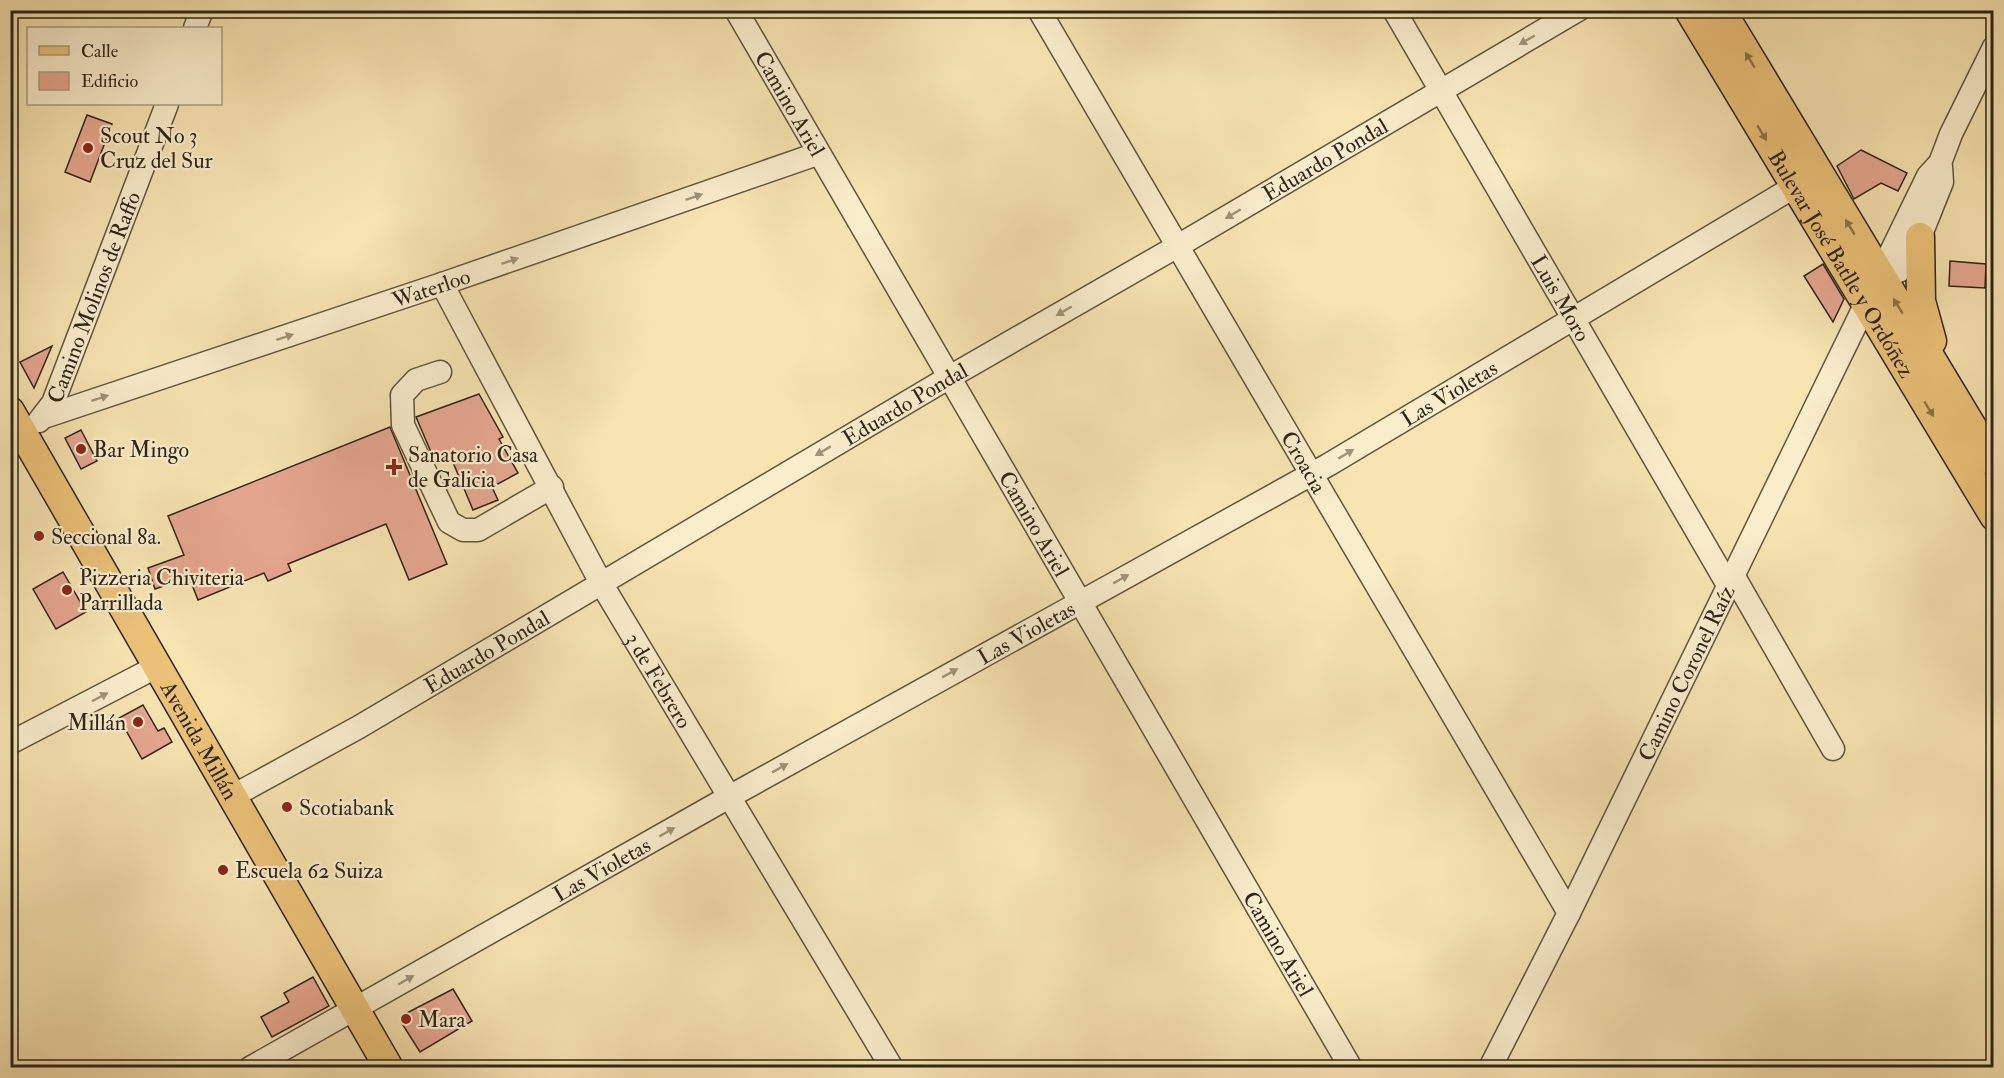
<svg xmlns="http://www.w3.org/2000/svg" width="2004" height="1078" font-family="'IM FELL Double Pica',serif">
<rect width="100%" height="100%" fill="#f7e4b1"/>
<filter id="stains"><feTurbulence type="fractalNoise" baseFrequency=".00333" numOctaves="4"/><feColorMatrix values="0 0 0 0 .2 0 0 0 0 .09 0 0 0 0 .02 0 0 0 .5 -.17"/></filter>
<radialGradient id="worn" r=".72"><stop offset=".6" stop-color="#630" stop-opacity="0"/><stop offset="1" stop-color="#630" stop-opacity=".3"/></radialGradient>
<g fill="#e6a790" stroke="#2d251b" stroke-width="1.5">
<polygon points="87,115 112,124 90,182 65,172"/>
<polygon points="1861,150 1907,173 1898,191 1881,183 1854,199 1837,166"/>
<polygon points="1950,261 1986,264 1985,288 1949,286"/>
<polygon points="1823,264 1844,299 1833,322 1804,276"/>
<polygon points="52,346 34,388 20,362"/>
<polygon points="479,394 503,437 499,439 518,473 492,487 498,500 473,510 449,453 434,459 416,417"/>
<polygon points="390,427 447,564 409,580 386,524 288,564 291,571 268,581 264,573 198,600 189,577 155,589 148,568 184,555 168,516"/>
<polygon points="81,430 97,461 81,469 65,438"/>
<polygon points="63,572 86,612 56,629 33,589"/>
<polygon points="143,705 158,731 164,728 172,742 142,759 119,718"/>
<polygon points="313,977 329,1006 272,1037 261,1017 289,1002 284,993"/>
<polygon points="453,989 472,1021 420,1052 401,1022 403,1021 403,1015"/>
</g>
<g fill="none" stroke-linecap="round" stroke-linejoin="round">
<g stroke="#605540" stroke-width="25">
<g id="minor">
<path id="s1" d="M736,10L1351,1068"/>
<path id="s2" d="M1039,10L1569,913"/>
<path id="s3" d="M1394,10L1728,585"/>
<polyline points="195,28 202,10"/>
<polyline points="1882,277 1899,271 1920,237 1942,182 1941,167"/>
<path id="s4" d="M442,284L601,583L892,1068"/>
<polyline points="440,372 416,380 402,395 403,425 449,522 463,530 478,530 552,487"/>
<path id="s5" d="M44,417L442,284L817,154"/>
<path id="s6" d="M39,421L53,403L167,104"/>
<polyline points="1733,575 1833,749"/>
<polyline points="10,743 158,666"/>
<path id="s7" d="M233,796L359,727L948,378L1176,247L1578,10"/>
<path id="s8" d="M250,1068L729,797L1328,465L1794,187"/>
<path id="s9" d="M1490,1068L1569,913L1928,176L1940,163L1951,134L1994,47"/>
</g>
</g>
<g stroke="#2d251b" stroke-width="31">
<g id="major">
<path id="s10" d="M1689,10L1994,516"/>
<polyline points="1721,10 1994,463"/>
<polyline points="1920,237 1921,301 1932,341"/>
<path id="s11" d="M10,411L389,1068"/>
</g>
</g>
<use href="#minor" stroke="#faedcc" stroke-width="22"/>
<use href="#major" stroke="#ecc278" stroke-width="28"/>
</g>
<defs><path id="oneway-solid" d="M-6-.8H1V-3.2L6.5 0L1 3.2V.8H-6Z" transform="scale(1.5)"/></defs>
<g fill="#9e937c">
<use href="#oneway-solid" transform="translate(1527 40) rotate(150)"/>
<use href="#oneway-solid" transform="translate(694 197) rotate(-19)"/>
<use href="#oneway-solid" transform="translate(1233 214) rotate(149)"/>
<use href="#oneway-solid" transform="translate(510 261) rotate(-19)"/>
<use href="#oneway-solid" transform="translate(1064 311) rotate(150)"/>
<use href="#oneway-solid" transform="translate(285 337) rotate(-18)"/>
<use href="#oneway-solid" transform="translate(100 398) rotate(-18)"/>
<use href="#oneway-solid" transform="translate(823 451) rotate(149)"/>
<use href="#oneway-solid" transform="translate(1346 454) rotate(-31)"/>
<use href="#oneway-solid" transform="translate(1121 579) rotate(-29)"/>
<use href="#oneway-solid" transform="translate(950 673) rotate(-29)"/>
<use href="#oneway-solid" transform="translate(100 697) rotate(-28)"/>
<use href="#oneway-solid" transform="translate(780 768) rotate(-29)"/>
<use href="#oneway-solid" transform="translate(667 832) rotate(-30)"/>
<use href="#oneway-solid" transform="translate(406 980) rotate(-30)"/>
</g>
<g fill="#8c744a">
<use href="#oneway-solid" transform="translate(1750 60) rotate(-121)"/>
<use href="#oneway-solid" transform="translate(1762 133) rotate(59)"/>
<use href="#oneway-solid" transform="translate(1850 227) rotate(-121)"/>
<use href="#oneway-solid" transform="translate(1898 306) rotate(-122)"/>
<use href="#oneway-solid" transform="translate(1929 409) rotate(59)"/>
</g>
<g fill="#8f2418" stroke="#faedcc" stroke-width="2">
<circle cx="88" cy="148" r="6"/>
<circle cx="81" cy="449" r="6"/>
<path d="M391 458h6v6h6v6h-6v6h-6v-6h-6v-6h6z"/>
<circle cx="39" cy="536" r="6"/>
<circle cx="67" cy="590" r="6"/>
<circle cx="138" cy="722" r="6"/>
<circle cx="287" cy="807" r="6"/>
<circle cx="223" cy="870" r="6"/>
<circle cx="406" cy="1019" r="6"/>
</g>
<g text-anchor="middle" stroke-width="4.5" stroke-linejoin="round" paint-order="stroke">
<g font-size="22" fill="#2d251b" stroke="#faedcc">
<text dy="8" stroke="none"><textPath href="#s1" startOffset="108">Camino Ariel</textPath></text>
<text dy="8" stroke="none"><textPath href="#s7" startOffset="1264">Eduardo Pondal</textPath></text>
<text dy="8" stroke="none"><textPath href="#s10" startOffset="296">Bulevar José Batlle y Ordóñez</textPath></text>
<text dy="8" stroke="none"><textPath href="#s5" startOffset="408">Waterloo</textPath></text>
<text dy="8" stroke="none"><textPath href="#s6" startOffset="136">Camino Molinos de Raffo</textPath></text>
<text dy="8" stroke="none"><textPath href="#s3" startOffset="333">Luis Moro</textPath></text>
<text dy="8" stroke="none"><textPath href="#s8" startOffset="1376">Las Violetas</textPath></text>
<text dy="8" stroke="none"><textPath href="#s7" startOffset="778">Eduardo Pondal</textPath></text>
<text dy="8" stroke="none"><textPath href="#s2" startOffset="524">Croacia</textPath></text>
<text dy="8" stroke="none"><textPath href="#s1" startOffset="594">Camino Ariel</textPath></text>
<text dy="8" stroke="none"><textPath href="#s8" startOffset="890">Las Violetas</textPath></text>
<text dy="8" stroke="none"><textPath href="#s7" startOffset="292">Eduardo Pondal</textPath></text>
<text dy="8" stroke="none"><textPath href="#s9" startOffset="441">Camino Coronel Raíz</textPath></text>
<text dy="8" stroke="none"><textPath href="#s4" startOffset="452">3 de Febrero</textPath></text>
<text dy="8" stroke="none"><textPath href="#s11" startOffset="380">Avenida Millán</textPath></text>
<text dy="8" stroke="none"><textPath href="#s8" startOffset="404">Las Violetas</textPath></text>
<text dy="8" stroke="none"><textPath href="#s1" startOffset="1080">Camino Ariel</textPath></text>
</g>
<g font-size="22" fill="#2d251b" stroke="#faedcc" text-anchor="start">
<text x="100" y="143">Scout No 3<tspan x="100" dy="25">Cruz del Sur</tspan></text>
<text x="93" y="457">Bar Mingo</text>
<text x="408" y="462">Sanatorio Casa<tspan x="408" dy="25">de Galicia</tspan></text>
<text x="51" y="544">Seccional 8a.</text>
<text x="79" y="585">Pizzeria Chiviteria<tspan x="79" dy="25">Parrillada</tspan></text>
<text x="126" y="730" text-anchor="end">Millán</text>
<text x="299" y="815">Scotiabank</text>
<text x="235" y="878">Escuela 62 Suiza</text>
<text x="418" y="1027">Mara</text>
</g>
</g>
<rect width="2004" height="1078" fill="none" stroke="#f7e4b1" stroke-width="36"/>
<rect x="12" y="12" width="1980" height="1054" fill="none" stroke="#2d251b" stroke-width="3"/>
<rect x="18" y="18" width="1968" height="1042" fill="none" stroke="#2d251b" stroke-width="1.5"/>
<rect x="27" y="27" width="195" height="78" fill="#faedcc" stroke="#a89d85" stroke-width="1.5"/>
<rect x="39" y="46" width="30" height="9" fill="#ecc278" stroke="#a89d85" stroke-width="1.5"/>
<text x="81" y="57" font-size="18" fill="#2d251b">Calle</text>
<rect x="39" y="72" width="30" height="18" fill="#e6a790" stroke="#a89d85" stroke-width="1.5"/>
<text x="81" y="87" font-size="18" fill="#2d251b">Edificio</text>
<rect width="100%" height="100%" filter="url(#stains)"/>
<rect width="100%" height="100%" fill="url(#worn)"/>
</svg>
